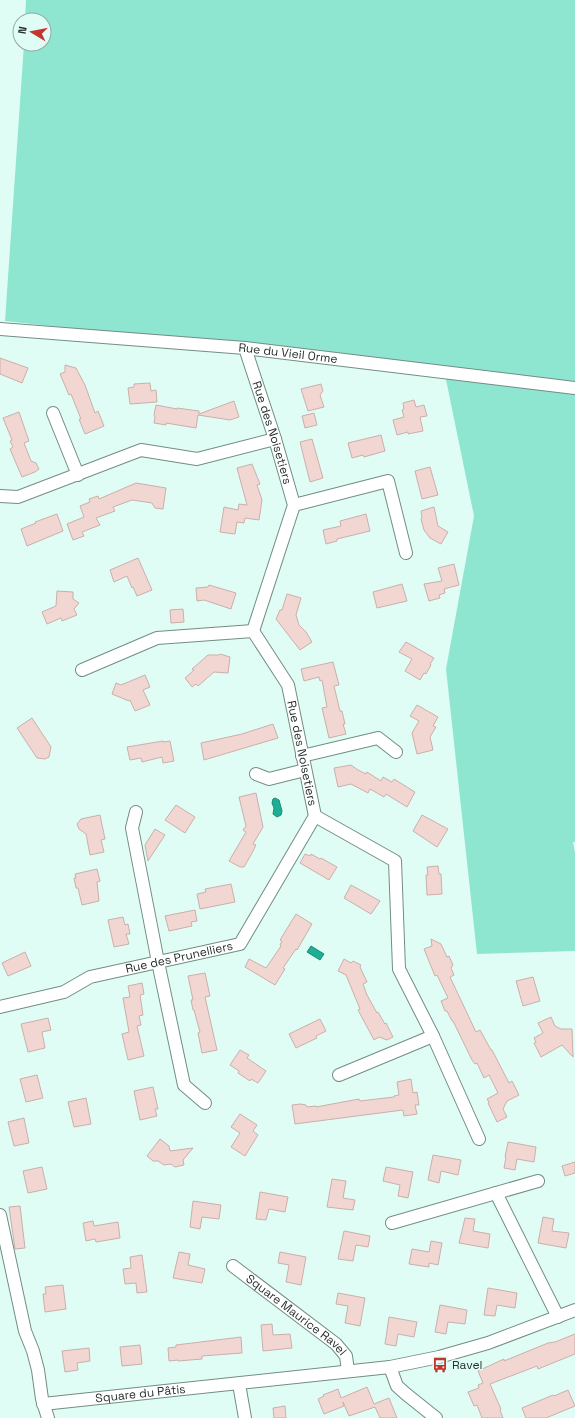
<svg xmlns="http://www.w3.org/2000/svg" width="575" height="1418" font-family="'Space Grotesk',sans-serif">
<rect width="100%" height="100%" fill="#e0fdf5"/>
<polygon fill="#8fe6d0" points="26,0 575,0 575,842 573,842 575,853 575,951 477,954 446,669 474,516 444,370 5,321 24,44 44,44 44,20 25,20"/>
<g fill="#1bb095" stroke="#1e8a76">
<polygon points="275,798 279,800 282,811 281,815 277,817 273,814 274,808 272,803 273,799"/>
<polygon points="311,946 324,954 320,960 307,952"/>
</g>
<g fill="#f2d6d1" stroke="#caafab">
<polygon points="0,358 28,368 22,383 0,374"/>
<polygon points="65,365 76,368 85,385 95,413 98,411 104,426 85,434 79,419 81,419 71,394 69,395 60,374 65,372"/>
<polygon points="150,383 151,391 156,390 157,402 130,404 128,388 134,387 134,384"/>
<polygon points="321,384 323,391 320,395 324,407 308,411 301,389"/>
<polygon points="414,400 416,407 424,405 427,416 420,417 423,431 408,434 408,432 397,435 393,420 404,417 402,410 404,409 403,403"/>
<polygon points="234,401 239,417 230,420 198,415 196,428 166,423 166,425 154,423 155,417 154,415 156,405 177,409 177,408 199,411 199,414"/>
<polygon points="19,412 29,441 24,443 31,461 36,463 39,469 35,472 22,477 10,449 13,447 10,441 12,440 3,418"/>
<polygon points="314,413 317,425 305,428 302,416"/>
<polygon points="381,435 385,451 364,457 363,455 352,458 348,443"/>
<polygon points="312,439 323,478 310,482 300,442"/>
<polygon points="252,464 260,484 257,485 262,500 259,520 245,518 244,523 237,522 235,534 220,532 224,507 238,510 239,504 247,505 237,468"/>
<polygon points="430,467 438,495 422,499 415,471"/>
<polygon points="136,483 166,488 163,509 155,508 152,503 132,500 113,507 115,511 96,518 100,525 82,532 84,536 73,540 67,524 84,517 80,506 90,502 89,499 98,496 99,499"/>
<polygon points="434,507 438,526 448,532 441,544 430,538 424,530 421,519 422,518 421,511"/>
<polygon points="57,514 63,531 27,546 21,529 36,523 35,522"/>
<polygon points="366,514 370,531 337,539 337,541 326,544 323,530 341,526 340,521"/>
<polygon points="138,558 152,590 137,596 133,587 132,588 127,576 114,582 110,570"/>
<polygon points="454,564 459,585 444,589 445,593 439,595 440,598 429,601 424,584 442,581 438,568"/>
<polygon points="402,584 407,601 377,608 373,592"/>
<polygon points="209,585 236,593 231,609 204,600 197,601 196,588 208,587"/>
<polygon points="57,591 73,592 73,599 79,603 74,609 77,615 62,621 61,618 47,624 42,612 56,606"/>
<polygon points="287,594 301,598 296,615 299,625 306,632 312,642 300,650 276,619 280,610 282,610"/>
<polygon points="183,609 184,622 171,623 170,610"/>
<polygon points="406,642 434,658 430,664 431,665 426,674 424,673 420,680 405,671 412,659 399,652"/>
<polygon points="220,654 230,657 228,673 214,672 198,686 196,684 192,687 185,678 194,670 192,669 208,655 219,655"/>
<polygon points="333,662 339,685 334,686 340,711 342,711 345,724 343,724 346,734 329,738 322,708 327,707 322,680 320,681 319,677 304,681 301,669"/>
<polygon points="145,675 150,687 143,690 150,705 135,711 130,700 129,701 112,694 116,683 121,685"/>
<polygon points="417,705 438,717 433,726 436,727 430,737 433,750 417,754 412,733 419,721 410,716"/>
<polygon points="32,718 51,747 49,757 45,759 37,758 17,728"/>
<polygon points="273,724 278,738 204,760 201,743 242,734"/>
<polygon points="163,741 163,742 170,741 174,761 163,763 162,757 142,762 141,758 130,760 127,747"/>
<polygon points="351,765 358,770 366,774 367,772 381,781 383,777 392,782 394,779 415,792 407,807 386,794 384,797 370,789 368,793 351,784 338,787 334,768"/>
<polygon points="256,793 263,827 253,844 256,845 251,855 244,867 240,867 229,861 246,832 243,830 246,826 239,797"/>
<polygon points="176,805 195,817 185,833 165,820"/>
<polygon points="100,815 105,839 101,840 104,852 90,855 86,834 79,829 77,824 81,819"/>
<polygon points="422,815 448,829 437,847 413,831"/>
<polygon points="155,829 165,835 148,861 145,845"/>
<polygon points="305,854 310,856 311,854 320,859 321,858 337,867 329,880 300,863"/>
<polygon points="438,866 439,874 441,874 442,894 427,895 426,875 428,875 427,867"/>
<polygon points="97,869 100,881 97,882 99,901 82,905 78,888 76,888 74,878 76,878 75,874"/>
<polygon points="231,884 235,902 200,909 197,894 206,892 205,889"/>
<polygon points="351,885 380,901 371,914 344,898"/>
<polygon points="195,910 197,921 191,922 192,926 169,931 165,916"/>
<polygon points="296,914 312,924 297,950 296,949 283,968 285,969 275,985 245,967 249,959 266,968 281,946 280,945 282,941 280,940"/>
<polygon points="123,917 125,925 128,924 130,934 126,934 129,944 114,947 108,920"/>
<polygon points="431,939 441,944 447,957 449,956 453,965 451,968 454,975 450,977 476,1032 480,1030 491,1050 492,1050 509,1083 512,1081 519,1095 507,1101 503,1109 507,1117 497,1122 488,1103 489,1102 487,1099 498,1093 489,1075 484,1078 477,1063 475,1064 472,1060 453,1021 452,1021 447,1011 445,1011 441,1001 448,998 437,975 435,976 424,949 432,946"/>
<polygon points="25,952 31,966 8,976 2,963"/>
<polygon points="344,959 351,963 353,961 361,965 360,967 367,982 363,984 367,995 377,1013 378,1012 385,1024 386,1023 393,1037 387,1040 379,1037 374,1040 358,1010 360,1009 346,975 338,971"/>
<polygon points="205,973 210,996 205,997 217,1050 202,1053 198,1033 200,1032 194,1010 193,1010 191,1000 193,1000 188,976"/>
<polygon points="533,977 540,1001 523,1006 516,981"/>
<polygon points="142,983 144,994 140,995 143,1015 139,1016 141,1025 137,1026 144,1056 128,1060 122,1034 129,1032 123,998 130,997 128,986"/>
<polygon points="551,1017 555,1026 561,1029 572,1029 573,1057 562,1045 541,1057 534,1043 536,1042 534,1038 543,1033 538,1023"/>
<polygon points="48,1018 51,1030 42,1032 45,1048 28,1052 21,1024"/>
<polygon points="320,1019 326,1031 316,1036 317,1038 296,1048 289,1034"/>
<polygon points="240,1050 249,1055 247,1058 266,1071 258,1083 251,1079 250,1081 238,1073 239,1071 230,1065"/>
<polygon points="37,1075 43,1098 26,1102 20,1079"/>
<polygon points="411,1079 413,1093 417,1092 419,1105 415,1105 417,1114 404,1116 403,1110 295,1124 292,1105 300,1104 306,1105 307,1107 316,1106 316,1107 359,1099 360,1101 394,1097 394,1096 399,1095 397,1082"/>
<polygon points="153,1087 158,1109 155,1109 157,1116 140,1120 134,1091"/>
<polygon points="86,1098 91,1124 74,1127 68,1102"/>
<polygon points="240,1114 257,1125 253,1131 258,1135 245,1156 231,1147 240,1133 231,1127"/>
<polygon points="24,1118 29,1143 14,1146 8,1122"/>
<polygon points="160,1139 169,1146 170,1151 193,1148 183,1160 184,1165 175,1167 171,1164 164,1165 158,1161 153,1161 147,1156"/>
<polygon points="508,1142 536,1147 534,1162 517,1159 515,1170 504,1168 506,1157 505,1157"/>
<polygon points="433,1155 461,1160 458,1175 441,1171 439,1183 428,1180"/>
<polygon points="575,1162 575,1173 565,1176 562,1166"/>
<polygon points="42,1167 47,1189 28,1193 23,1171"/>
<polygon points="386,1167 413,1172 408,1198 398,1196 400,1185 383,1181"/>
<polygon points="332,1179 346,1181 343,1198 355,1200 353,1210 327,1207"/>
<polygon points="260,1192 288,1197 285,1212 269,1209 266,1220 256,1219"/>
<polygon points="193,1201 221,1205 219,1219 202,1217 200,1229 190,1227"/>
<polygon points="20,1206 25,1248 15,1249 9,1207"/>
<polygon points="543,1217 554,1219 552,1231 569,1233 566,1248 538,1243"/>
<polygon points="465,1218 475,1219 473,1231 490,1234 488,1248 459,1243"/>
<polygon points="93,1221 94,1226 118,1222 120,1238 96,1242 95,1239 86,1241 83,1223"/>
<polygon points="344,1231 370,1236 368,1247 356,1245 353,1261 338,1259"/>
<polygon points="431,1241 442,1243 438,1265 429,1263 429,1267 409,1264 412,1249 429,1252"/>
<polygon points="179,1252 190,1254 188,1265 205,1269 202,1283 173,1278"/>
<polygon points="280,1252 306,1257 301,1285 286,1282 289,1265 278,1263"/>
<polygon points="142,1255 147,1292 137,1293 136,1283 125,1284 123,1269 131,1268 130,1257"/>
<polygon points="63,1285 66,1309 45,1312 43,1294 46,1294 45,1287"/>
<polygon points="488,1288 517,1293 515,1308 497,1305 495,1316 484,1315"/>
<polygon points="338,1293 365,1298 360,1326 345,1323 348,1306 336,1304"/>
<polygon points="440,1305 467,1310 465,1324 448,1322 446,1334 435,1332"/>
<polygon points="389,1317 417,1322 414,1337 398,1334 396,1346 385,1344"/>
<polygon points="272,1324 273,1335 290,1334 292,1348 263,1351 261,1325"/>
<polygon points="575,1334 575,1354 538,1369 537,1366 490,1384 501,1409 500,1410 503,1418 482,1418 477,1405 474,1406 468,1392 479,1388 478,1385 483,1383 478,1371 504,1359 504,1361 548,1343 555,1342"/>
<polygon points="241,1337 242,1353 202,1356 202,1359 178,1361 178,1360 169,1361 168,1348 176,1347 176,1345"/>
<polygon points="140,1345 142,1364 122,1366 120,1347"/>
<polygon points="89,1348 90,1361 77,1363 78,1370 65,1372 62,1351"/>
<polygon points="367,1387 374,1404 389,1398 397,1418 380,1418 375,1407 349,1416 343,1402 344,1406 324,1414 318,1399 324,1396 323,1395 338,1389 341,1398"/>
<polygon points="568,1390 575,1406 546,1418 526,1418 522,1408 553,1395 554,1396"/>
<polygon points="285,1406 286,1418 274,1418 273,1408"/>
</g>
<g fill="none" stroke-linecap="round" stroke-linejoin="round">
<g stroke="#728d85" stroke-width="14">
<g id="minor">
<path id="s1" d="M0,329L245,348L575,388"/>
<path id="s2" d="M245,348L275,439L294,505L253,631L288,685L315,816L395,861L399,969L433,1036L479,1139"/>
<polyline points="53,413 78,475"/>
<polyline points="0,496 18,497 141,450 197,459 275,439"/>
<polyline points="294,505 388,481 406,553"/>
<polyline points="82,670 157,638 253,631"/>
<polyline points="302,756 378,738 396,752"/>
<polyline points="256,774 269,779 305,770"/>
<polyline points="136,812 132,828 158,962 184,1085 205,1103"/>
<path id="s3" d="M0,1007L64,992L90,977L240,944L315,816"/>
<polyline points="339,1075 433,1036"/>
<polyline points="496,1193 558,1317"/>
<polyline points="0,1215 25,1331 33,1351 38,1370 42,1399 48,1418"/>
<polyline points="392,1223 538,1181"/>
<path id="s4" d="M233,1266L336,1344L346,1356L348,1371"/>
<polyline points="390,1367 397,1386 406,1394 436,1418"/>
<polyline points="239,1384 245,1418"/>
<path id="s5" d="M43,1404L390,1367L439,1357L488,1343L575,1310"/>
</g>
</g>
<use href="#minor" stroke="#fff" stroke-width="12"/>
</g>
<defs>
<g id="bus-bare" transform="scale(1.2)"><path d="M-5-6H5V4H4V6H2V4H-2V6H-4V4H-5ZM-3.5-4V0h7V-4ZM-3.5 1.2v1.5H-2V1.2ZM2 1.2v1.5H3.5V1.2Z" fill="#c3352e" stroke="#e0fdf5" stroke-width="2.5" paint-order="stroke"/></g>
</defs>
<g fill-rule="evenodd">
<use href="#bus-bare" x="440" y="1365"/>
</g>
<g text-anchor="middle" stroke-width="3" stroke-linejoin="round" paint-order="stroke">
<g font-size="12" fill="#25302d" stroke="#e0fdf5">
<text dy="4" stroke="none"><textPath href="#s1" startOffset="289">Rue du Vieil Orme</textPath></text>
<text dy="4" stroke="none"><textPath href="#s2" startOffset="89">Rue des Noisetiers</textPath></text>
<text dy="4" stroke="none"><textPath href="#s2" startOffset="431">Rue des Noisetiers</textPath></text>
<text dy="4" stroke="none"><textPath href="#s3" startOffset="187">Rue des Prunelliers</textPath></text>
<text dy="4" stroke="none"><textPath href="#s4" startOffset="80">Square Maurice Ravel</textPath></text>
<text dy="4" stroke="none"><textPath href="#s5" startOffset="98">Square du Pâtis</textPath></text>
</g>
<g font-size="12" fill="#25302d" stroke="#e0fdf5" text-anchor="start">
<text x="452" y="1369">Ravel</text>
</g>
</g>
<g transform="translate(32 32) rotate(280)"><circle r="19" fill="#e0fdf5" stroke="#95aba5"/>
<path d="M0-3L7 15L0 10L-7 15Z" fill="#c3352e"/>
<text y="-6" font-size="11" font-weight="bold" text-anchor="middle" fill="#25302d">N</text>
</g>
</svg>
